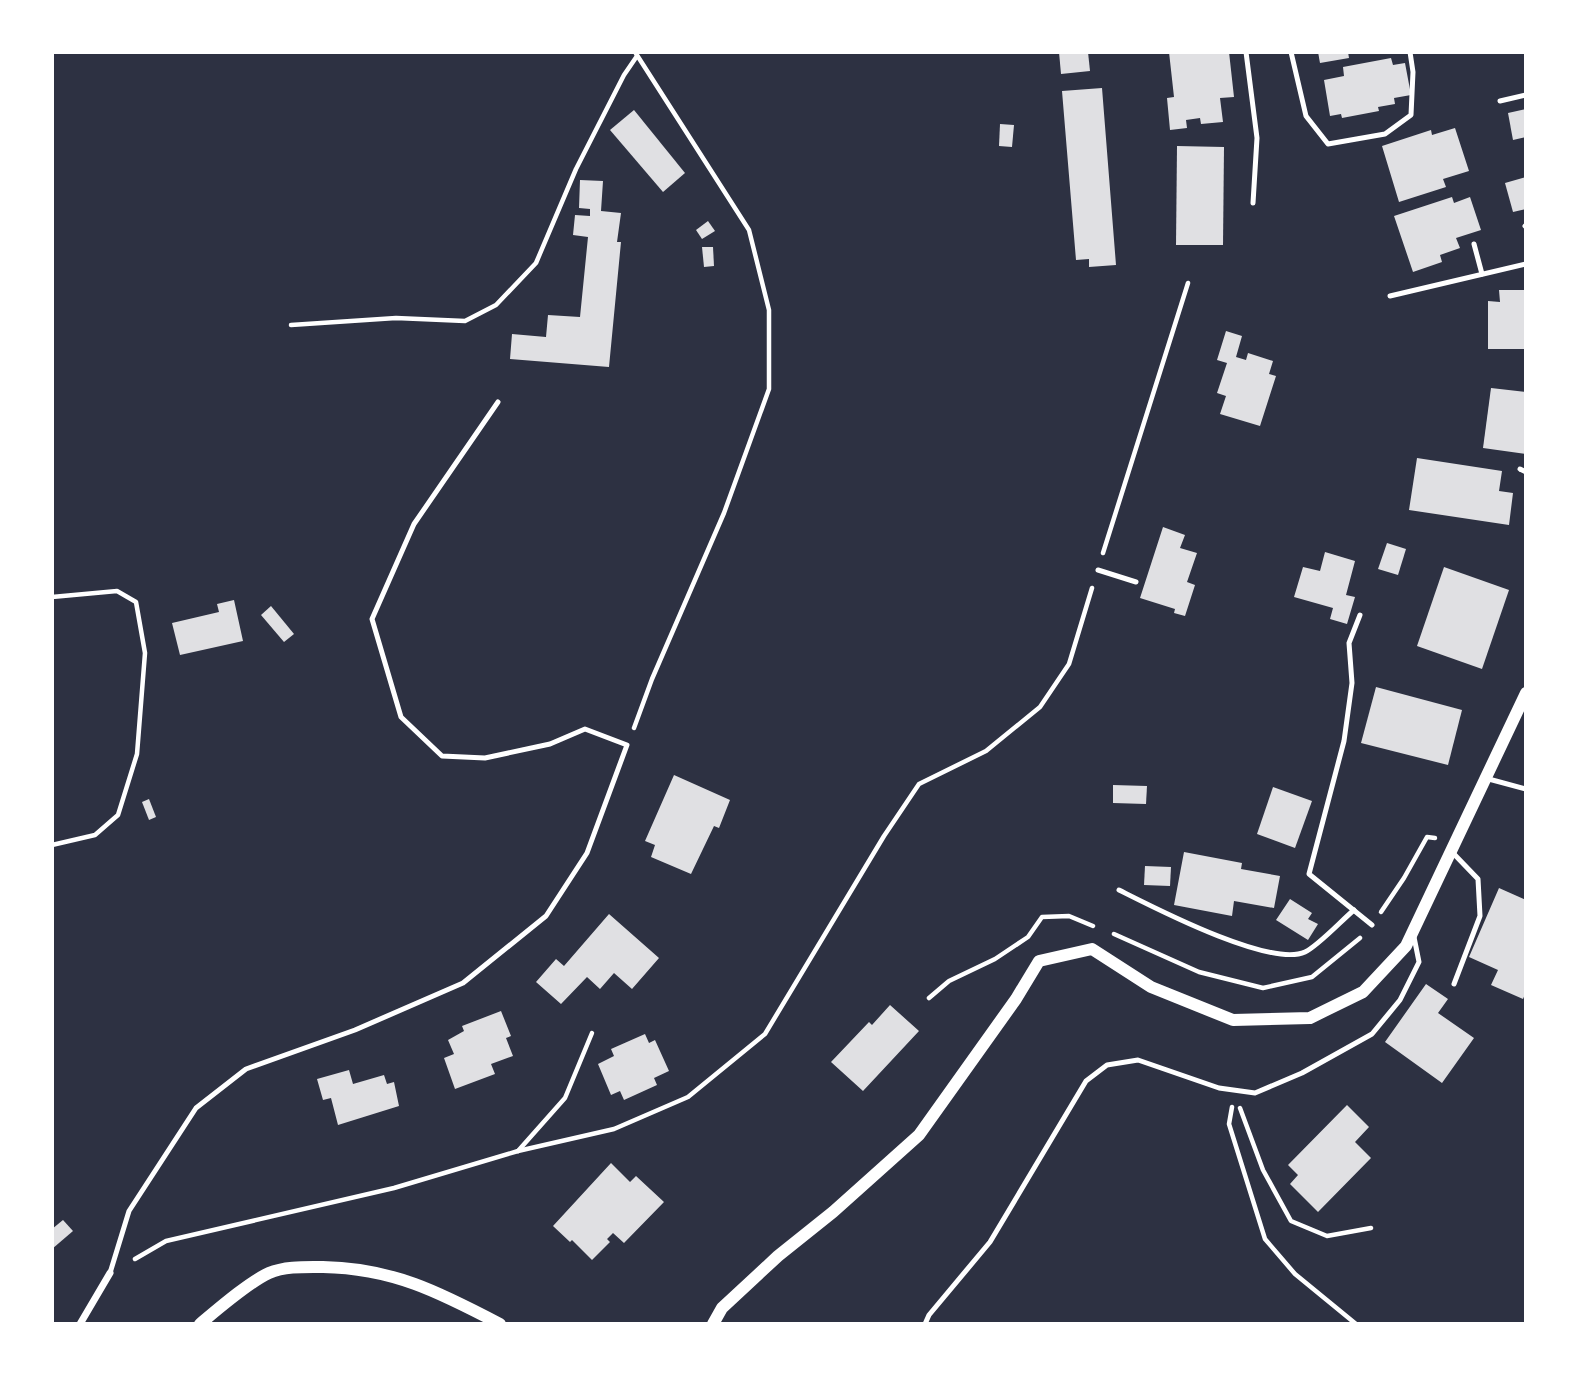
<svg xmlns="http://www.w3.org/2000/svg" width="1578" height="1376" font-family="'Space Grotesk',sans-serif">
<rect width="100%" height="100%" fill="#2d3142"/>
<g fill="#e0e0e3">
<polygon points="1059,52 1088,52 1090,71 1061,74"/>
<polygon points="1169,52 1229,52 1234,97 1220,98 1223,122 1201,124 1200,118 1186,120 1187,128 1170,130 1167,98 1174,97"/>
<polygon points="1318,52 1348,52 1349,58 1320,63"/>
<polygon points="1391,58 1393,65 1405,63 1411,95 1394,98 1395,104 1378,107 1379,111 1342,118 1341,114 1330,116 1324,80 1344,76 1343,67"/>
<polygon points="1102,88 1116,265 1089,267 1089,259 1076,260 1062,91"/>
<polygon points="1526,109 1526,137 1513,140 1508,113"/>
<polygon points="634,110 685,173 663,192 610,130"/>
<polygon points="1000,124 1014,125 1012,147 999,146"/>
<polygon points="1455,128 1469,171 1443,179 1446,187 1399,202 1382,146 1431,130 1432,135"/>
<polygon points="1177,146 1224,147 1223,245 1176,245"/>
<polygon points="1526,177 1526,209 1513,212 1505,183"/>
<polygon points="580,180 603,181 601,211 621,213 617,242 621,242 609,367 510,359 512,334 546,337 548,315 580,317 588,237 573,235 575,215 590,216 590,209 579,208"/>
<polygon points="1452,197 1454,203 1470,197 1481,230 1456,238 1460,248 1440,255 1442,262 1413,272 1394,216"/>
<polygon points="708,221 715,231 702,239 696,230"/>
<polygon points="702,247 713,247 714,266 704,267"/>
<polygon points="1499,290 1526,290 1526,349 1488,349 1488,301 1500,302"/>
<polygon points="1226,331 1242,336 1236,357 1246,360 1248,353 1273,361 1269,374 1276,376 1260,426 1220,414 1226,396 1217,393 1227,363 1217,360"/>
<polygon points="1491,388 1526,392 1526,454 1483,448"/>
<polygon points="1417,458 1502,471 1499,491 1513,493 1509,525 1409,510"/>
<polygon points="1163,527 1185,535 1180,548 1197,553 1187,582 1195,585 1185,616 1174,613 1175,609 1140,598"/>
<polygon points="1387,543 1406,549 1398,575 1378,569"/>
<polygon points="1325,552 1355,561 1346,595 1355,597 1347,624 1330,619 1333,608 1294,597 1303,567 1320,571"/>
<polygon points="1444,567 1509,590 1482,669 1417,646"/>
<polygon points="234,600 243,641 180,655 172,623 219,612 217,604"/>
<polygon points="271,606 294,634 284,642 261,615"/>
<polygon points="1376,687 1462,710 1448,765 1361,743"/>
<polygon points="674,775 730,800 719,828 714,826 691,874 651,857 655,845 645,841"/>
<polygon points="1113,785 1147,786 1146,804 1113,803"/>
<polygon points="1273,787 1312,801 1295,848 1257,834"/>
<polygon points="149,799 156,817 149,820 142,802"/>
<polygon points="1184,852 1242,863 1241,869 1280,876 1274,908 1234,901 1232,916 1174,905"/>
<polygon points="1145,866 1171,867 1170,886 1144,885"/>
<polygon points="1499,888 1526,900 1526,992 1523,999 1491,985 1498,970 1469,957"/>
<polygon points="1290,899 1312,913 1308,919 1318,924 1308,940 1276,920"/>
<polygon points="609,914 659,958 632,989 614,973 600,989 587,977 561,1004 536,982 556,959 564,966"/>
<polygon points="1426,984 1448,999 1438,1013 1474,1038 1442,1083 1385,1042"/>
<polygon points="890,1005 919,1031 863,1091 831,1062 869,1022 872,1025"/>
<polygon points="501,1011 511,1036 506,1038 513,1056 491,1064 495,1074 455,1089 444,1058 454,1054 448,1040 464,1031 462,1026"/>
<polygon points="645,1034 649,1043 655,1040 669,1071 654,1078 657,1085 624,1100 620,1091 611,1095 598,1064 614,1056 611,1049"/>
<polygon points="349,1070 353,1084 384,1075 387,1084 394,1082 399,1106 338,1125 331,1098 323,1100 317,1079"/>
<polygon points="1347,1105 1369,1127 1355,1142 1371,1158 1318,1212 1290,1184 1298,1175 1288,1165"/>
<polygon points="611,1163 630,1182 636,1176 664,1202 624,1243 613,1233 607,1239 610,1242 592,1260 572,1240 570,1242 553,1226"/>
<polygon points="63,1220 73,1231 52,1249 52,1229"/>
</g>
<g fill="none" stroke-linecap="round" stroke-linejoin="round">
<g stroke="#fff" stroke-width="4.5">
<polyline points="291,325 396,318 465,321 496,305 536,263 576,169 624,75 637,56"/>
<polyline points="1103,553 1188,283"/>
<polyline points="52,597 117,591 136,602 145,653 137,754 118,815 95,835 52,845"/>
<polyline points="634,728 652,679 724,513 769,389 769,310 749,230 635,52"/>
<polyline points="1381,912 1404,878 1427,837 1435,838"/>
<polyline points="1114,934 1199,972 1263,988 1312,977 1360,938"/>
<polyline points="929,998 949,981 995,959 1028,937 1042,917 1069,916 1093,926"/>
<polyline points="1232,1107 1229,1124 1265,1239 1295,1274 1356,1324"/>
<polyline points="1240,1108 1263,1170 1291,1221 1327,1236 1371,1228"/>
<polyline points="518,1151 565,1098 592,1033"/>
<polyline points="135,1259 166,1241 394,1188 518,1151 614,1129 688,1097 765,1034 884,836 919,784 986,751 1040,707 1069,664 1092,588"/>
</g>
<g stroke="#fff" stroke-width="5">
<polyline points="1246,52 1257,138 1253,203"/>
<polyline points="1291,52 1306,116 1328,144 1385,134 1411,115 1413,72 1410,52"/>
<polyline points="1500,101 1526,95"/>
<polyline points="1525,226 1526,227"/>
<polyline points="1474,244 1482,274"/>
<polyline points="1390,296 1526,264"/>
<polyline points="1520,469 1526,472"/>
<polyline points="1098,570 1136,582"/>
<polyline points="1360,615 1349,643 1352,683 1344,741 1309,874 1372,925"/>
<polyline points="1485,778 1526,789"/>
<polyline points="1452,852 1478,879 1480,916 1454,984"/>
<path d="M1119,890C1153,907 1270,968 1305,952C1318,946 1341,921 1354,910"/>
<polyline points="110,1273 129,1211 196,1108 246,1069 355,1030 463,983 546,916 587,853 627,745 585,729 550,744 485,758 442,756 401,717 372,619 414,524 498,402"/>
<polyline points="925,1324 929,1315 990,1242 1086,1081 1107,1065 1138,1060 1219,1088 1255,1093 1302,1073 1372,1034 1400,1000 1419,962 1414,937"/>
</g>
<polyline stroke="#fff" stroke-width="7" points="80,1324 110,1273"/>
<g stroke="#fff" stroke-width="12">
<path d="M200,1324C218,1309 249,1282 269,1273C285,1266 306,1267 323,1267C392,1268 439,1292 500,1324"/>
<polyline points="713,1324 722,1308 778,1256 833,1212 919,1135 1016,999 1039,961 1092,949 1151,987 1233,1020 1310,1018 1363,992 1406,946 1526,693"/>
</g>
</g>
<rect width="1578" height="1376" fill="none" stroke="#ffffff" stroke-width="108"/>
</svg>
